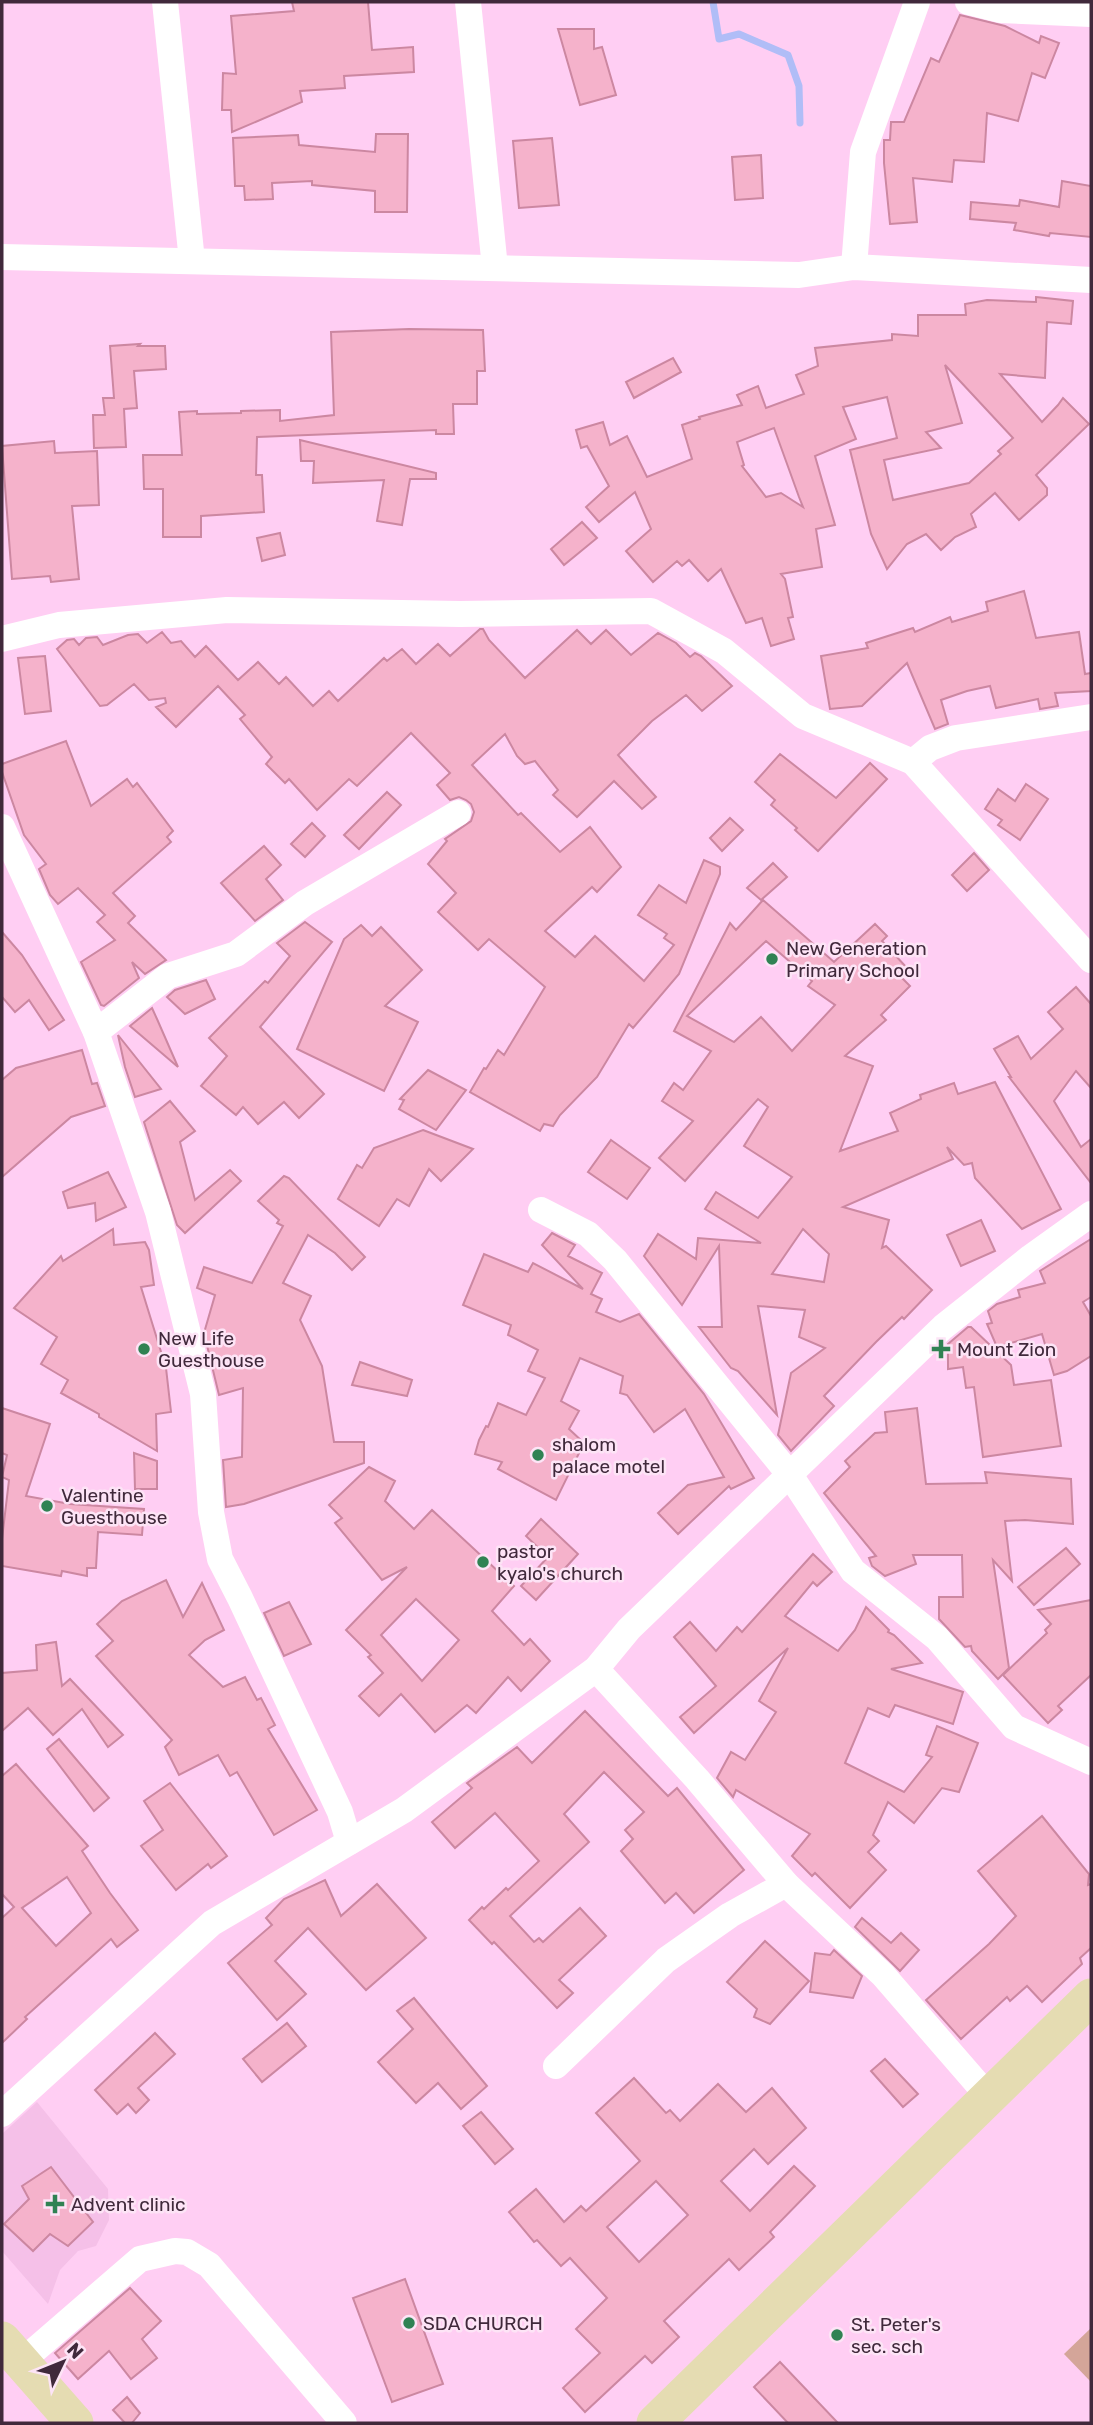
<svg xmlns="http://www.w3.org/2000/svg" width="1093" height="2425" font-family="Rubik,sans-serif">
<rect width="100%" height="100%" fill="#ffcef3"/>
<polygon fill="#f5c0e8" points="37,2102 108,2189 109,2220 96,2246 78,2251 60,2270 48,2304 2,2251 2,2134"/>
<polygon fill="#d4a599" points="1091,2328 1091,2382 1064,2354"/>
<g fill="none" stroke-linecap="round" stroke-linejoin="round">
<polyline stroke="#b0bdf7" stroke-width="7" points="713,2 719,39 739,34 788,55 799,86 800,123"/>
</g>
<g fill="#f5b2cb" stroke="#cc87a1" stroke-width="2" fill-rule="evenodd">
<polygon points="292,2 368,2 372,50 413,47 414,72 344,76 345,88 300,91 302,102 232,132 231,110 222,110 223,73 236,74 231,16 294,11"/>
<polygon points="960,15 1005,26 1039,43 1041,36 1059,43 1045,78 1032,73 1018,121 987,113 984,162 954,160 952,182 913,178 917,222 890,224 884,163 884,140 890,140 891,122 904,122 931,58 939,62"/>
<polygon points="558,29 594,29 594,49 602,47 616,95 580,105"/>
<polygon points="376,134 408,134 407,212 375,212 375,191 312,185 312,181 272,183 273,199 245,200 244,186 235,186 233,138 298,135 299,145 375,152"/>
<polygon points="552,138 559,205 519,208 513,141"/>
<polygon points="761,155 763,198 735,200 732,157"/>
<polygon points="1062,181 1091,186 1091,237 1050,233 1049,236 1014,230 1016,223 970,219 971,202 1019,206 1020,200 1059,207"/>
<path d="M1036,297L1073,301L1071,324L1047,322L1045,378L1000,374L1042,422L1058,405L1063,398L1089,424L1036,475L1047,488V495L1019,520L995,493L971,514L976,527L955,537L941,550L926,534L907,544L887,569L871,534L850,450L897,438L887,397L843,407L856,439L815,456L835,525L816,529L822,567L781,574L785,579L793,617L788,618L794,639L771,646L762,618L746,623L721,569L708,581L689,560L682,566L677,561L653,582L626,551L651,529L635,492L599,522L586,507L609,486L587,446L581,448L576,430L603,422L610,445L627,436L647,477L692,459L682,425L700,419L699,417L742,405L737,395L758,386L766,408L804,394L796,375L818,366L815,348L892,340V334L918,336V315H966L965,304L987,300L1036,302ZM945,365L1013,438L998,451L1001,454L969,483L893,500L884,460L941,448L926,432L962,423ZM774,428L799,497L803,507L781,493L766,497L742,466L744,465L737,442Z"/>
<polygon points="409,329 483,330 485,371 477,371 477,404 453,404 454,434 436,434 436,430 257,437 256,475 262,475 264,512 201,516 201,537 163,537 163,489 144,489 143,455 182,455 179,412 197,411 197,414 241,413 241,411 280,410 280,421 334,415 331,332"/>
<polygon points="140,344 138,346 165,346 166,369 134,371 137,408 124,409 126,447 94,448 93,415 105,415 103,398 114,398 110,346"/>
<polygon points="673,358 681,372 634,398 626,382"/>
<polygon points="300,440 436,473 436,479 410,479 402,525 377,521 384,480 313,483 314,461 301,461"/>
<polygon points="54,441 55,453 97,451 99,505 72,506 79,579 51,582 50,576 12,579 2,446"/>
<polygon points="582,522 597,538 564,565 551,549"/>
<polygon points="280,533 285,555 262,561 257,538"/>
<polygon points="1024,591 1036,638 1079,632 1085,674 1091,673 1091,691 1055,693 1058,706 1040,709 1038,699 996,708 990,686 967,691 941,700 948,724 935,729 907,663 862,706 830,709 821,656 868,648 866,643 913,628 915,632 950,617 952,622 988,611 986,602"/>
<polygon points="480,629 483,629 489,640 525,678 577,630 591,644 606,630 631,655 658,633 676,643 690,657 695,653 701,656 732,686 702,711 686,695 652,721 618,755 656,797 642,809 614,781 577,817 553,795 558,790 535,761 525,764 517,756 505,734 472,765 518,815 521,813 560,852 590,827 621,867 597,892 592,887 545,931 575,957 595,936 644,981 674,945 664,938 667,934 638,915 659,885 686,903 704,860 720,867 720,874 679,974 633,1028 629,1024 597,1077 560,1115 553,1126 544,1124 540,1131 470,1092 484,1068 486,1069 498,1050 504,1055 545,987 489,939 478,950 438,912 456,893 428,864 447,841 445,839 471,821 474,812 471,804 466,800 459,797 450,800 437,785 450,773 411,733 357,786 349,779 317,810 289,779 285,783 266,764 272,757 240,719 245,715 218,686 176,727 156,707 166,703 165,698 149,700 134,684 107,705 100,706 57,649 67,640 74,639 79,645 86,638 97,637 103,645 128,635 138,634 147,643 162,632 171,643 181,641 195,657 206,646 238,680 258,662 279,684 286,677 313,706 329,691 338,701 384,658 387,661 402,649 416,664 438,644 450,656"/>
<polygon points="45,656 51,711 25,714 18,658"/>
<polygon points="66,741 91,806 127,779 133,787 137,783 173,831 167,837 171,842 113,893 135,916 128,923 166,960 145,974 132,962 139,978 104,1006 101,1005 81,962 115,940 97,922 105,915 78,888 58,904 50,895 39,869 46,864 24,835 2,772 2,764"/>
<polygon points="780,754 836,798 870,763 887,779 818,851 795,830 797,828 771,805 775,800 755,782"/>
<polygon points="1026,784 1048,799 1020,840 998,825 1002,820 985,809 998,789 1015,801"/>
<polygon points="387,792 401,805 359,849 344,835"/>
<polygon points="730,818 743,830 722,851 710,838"/>
<polygon points="312,823 325,836 305,857 291,844"/>
<polygon points="264,846 281,865 266,879 283,900 255,921 221,883"/>
<polygon points="974,853 989,870 967,891 952,875"/>
<polygon points="773,863 787,877 761,900 747,888"/>
<path d="M763,900L834,962L875,924L887,936L882,941L907,968L899,975L910,986L881,1015L886,1020L845,1056L873,1066L840,1151L898,1131L890,1113L921,1099L920,1095L954,1083L958,1094L995,1082L1061,1209L1022,1229L975,1178L972,1163L964,1165L947,1147L953,1159L843,1207L889,1220L882,1248L886,1246L932,1290L904,1319L902,1317L876,1342L824,1396L834,1406L791,1451L778,1435L791,1373L825,1348L799,1337L805,1310L758,1306L777,1415L738,1371L731,1368L699,1327H722L719,1246L682,1305L644,1256L658,1234L696,1259L698,1238L761,1243L705,1209L716,1192L758,1218L792,1177L744,1146L768,1107L758,1099L685,1181L659,1158L693,1121L662,1101L674,1083L683,1090L711,1051L674,1031L730,923L736,930ZM766,941L812,981L808,986L835,1005L792,1051L761,1017L734,1042L687,1016ZM803,1229L829,1254L824,1282L772,1274Z"/>
<polygon points="305,922 332,942 260,1027 324,1094 299,1118 284,1102 258,1124 243,1107 236,1115 201,1086 227,1056 209,1038 265,981 268,983 290,956 277,943"/>
<polygon points="361,925 372,936 381,927 422,970 385,1006 418,1022 384,1091 297,1049 344,939"/>
<polygon points="2,932 22,955 64,1020 49,1030 29,1000 15,1012 2,997"/>
<polygon points="206,980 215,999 185,1014 167,997 175,990"/>
<polygon points="1076,987 1091,1004 1091,1088 1076,1071 1054,1101 1081,1147 1091,1139 1091,1183 1009,1077 1011,1077 994,1049 1018,1036 1031,1059 1063,1029 1048,1012"/>
<polygon points="152,1008 157,1019 178,1067 130,1026"/>
<polygon points="118,1035 161,1089 135,1097 125,1067"/>
<polygon points="82,1050 92,1084 97,1083 105,1106 71,1117 2,1177 2,1080 16,1068"/>
<polygon points="428,1070 466,1090 436,1130 399,1109 404,1100 400,1099"/>
<polygon points="170,1101 195,1131 180,1142 195,1200 230,1170 241,1181 185,1233 177,1225 144,1122"/>
<polygon points="423,1130 473,1149 441,1181 429,1169 409,1206 397,1199 379,1226 338,1199 357,1165 362,1168 374,1148"/>
<polygon points="611,1140 650,1168 627,1199 588,1172"/>
<polygon points="108,1172 126,1207 96,1221 95,1203 68,1208 63,1192"/>
<polygon points="284,1176 289,1178 365,1257 352,1270 335,1253 308,1235 283,1283 311,1296 300,1320 322,1366 334,1442 364,1442 364,1463 244,1504 226,1507 223,1460 242,1457 243,1388 219,1395 204,1333 215,1295 197,1288 204,1267 252,1283 283,1226 277,1223 279,1220 258,1201"/>
<polygon points="981,1220 995,1251 961,1266 947,1235"/>
<polygon points="113,1229 114,1245 145,1242 149,1250 154,1285 141,1287 166,1368 171,1412 156,1414 157,1451 99,1417 99,1414 61,1393 68,1380 41,1364 57,1337 14,1308 61,1256 63,1261"/>
<polygon points="552,1233 575,1245 568,1256 602,1273 591,1294 602,1299 596,1312 620,1322 639,1314 704,1394 754,1478 731,1489 729,1486 678,1534 658,1513 688,1485 724,1477 685,1409 654,1432 627,1395 620,1393 623,1376 580,1358 561,1401 579,1411 569,1429 584,1443 556,1500 498,1469 502,1462 475,1454 479,1440 486,1426 488,1427 498,1403 526,1415 545,1378 528,1371 538,1350 508,1335 511,1325 463,1305 484,1254 528,1272 533,1263 583,1289 542,1245"/>
<polygon points="1091,1239 1091,1297 1083,1302 1091,1316 1091,1356 1067,1371 1054,1375 1042,1334 997,1347 987,1324 992,1323 988,1311 997,1304 1020,1297 1018,1290 1045,1283 1040,1271"/>
<polygon points="968,1327 971,1327 1011,1365 1014,1385 1051,1380 1061,1446 983,1457 974,1387 966,1388 963,1367 948,1369 948,1344"/>
<polygon points="360,1362 412,1380 407,1396 352,1385"/>
<polygon points="2,1408 50,1424 26,1496 70,1504 144,1509 142,1535 98,1532 96,1568 87,1568 87,1576 62,1571 61,1576 2,1566 2,1539 9,1480 2,1477 7,1455 2,1453"/>
<polygon points="917,1408 926,1484 987,1483 985,1472 1071,1479 1073,1524 1025,1520 1005,1521 1012,1581 993,1560 1009,1668 998,1679 972,1651 971,1646 965,1647 939,1619 939,1597 963,1597 962,1555 913,1555 916,1564 885,1576 872,1566 869,1558 876,1556 824,1493 850,1467 845,1461 875,1433 887,1432 885,1412"/>
<polygon points="134,1453 157,1461 157,1489 135,1489"/>
<path d="M369,1467L395,1481L385,1501L414,1529L432,1510L514,1586L492,1611L524,1645L530,1639L550,1661L521,1691L508,1677L476,1713L467,1705L435,1732L401,1694L379,1716L359,1696L383,1673L368,1657L371,1655L346,1630L407,1567L382,1580L335,1523L342,1518L329,1505ZM416,1599L459,1640L422,1681L381,1635Z"/>
<polygon points="541,1519 578,1554 536,1600 521,1586 548,1557 526,1536"/>
<polygon points="1066,1548 1080,1564 1034,1605 1018,1587"/>
<polygon points="813,1554 832,1572 817,1586 813,1582 785,1616 838,1651 855,1630 866,1607 889,1630 888,1632 894,1635 922,1663 891,1669 963,1692 953,1724 895,1705 889,1717 868,1708 845,1763 904,1792 932,1757 926,1755 937,1726 978,1743 959,1792 942,1788 914,1823 888,1802 873,1835 879,1841 868,1852 886,1870 850,1908 815,1873 812,1876 792,1856 810,1834 736,1790 733,1797 717,1778 731,1752 745,1760 776,1712 759,1701 788,1648 694,1733 680,1717 716,1686 674,1637 690,1622 716,1651 737,1627 742,1632"/>
<polygon points="166,1580 183,1617 202,1583 224,1630 205,1640 189,1655 223,1687 245,1677 257,1700 261,1698 275,1725 268,1729 317,1810 274,1835 237,1772 230,1776 218,1755 179,1775 165,1747 172,1740 96,1656 113,1641 97,1624 122,1601"/>
<polygon points="1091,1600 1091,1675 1058,1706 1062,1710 1048,1723 1003,1675 1047,1633 1045,1630 1051,1624 1038,1610"/>
<polygon points="289,1602 311,1644 284,1656 264,1613"/>
<polygon points="56,1642 62,1686 70,1679 123,1735 108,1747 82,1709 53,1735 28,1708 2,1731 2,1673 37,1670 36,1645"/>
<polygon points="585,1711 668,1796 677,1788 744,1870 694,1913 676,1893 665,1903 621,1851 633,1839 625,1830 644,1812 604,1772 564,1814 589,1842 510,1916 534,1942 539,1938 543,1942 580,1908 606,1936 559,1980 573,1993 557,2008 494,1942 492,1944 469,1920 482,1907 484,1909 506,1888 508,1890 539,1861 495,1813 455,1848 432,1822 472,1788 467,1783 517,1747 532,1763"/>
<polygon points="59,1739 109,1798 94,1811 47,1749"/>
<path d="M16,1764L88,1846L82,1851L110,1893L138,1930L117,1947L111,1939L25,2017L27,2019L2,2043V1918L14,1907L2,1894V1776ZM67,1877L91,1913L56,1946L22,1908Z"/>
<polygon points="170,1783 227,1856 211,1868 208,1864 176,1890 141,1846 163,1830 144,1801"/>
<polygon points="1042,1816 1089,1874 1088,1885 1091,1884 1091,1948 1080,1958 1082,1964 1042,2002 1027,1986 1010,2001 1007,1997 961,2039 926,2000 989,1944 1016,1916 978,1871"/>
<polygon points="325,1880 341,1916 377,1884 426,1938 366,1990 308,1928 275,1961 306,1994 277,2020 228,1963 272,1925 266,1918 284,1899"/>
<polygon points="862,1918 891,1943 901,1933 919,1950 900,1971 855,1927"/>
<polygon points="765,1941 809,1981 770,2024 754,2017 757,2009 727,1982"/>
<polygon points="834,1950 862,1976 853,1998 810,1992 815,1953 830,1955"/>
<polygon points="414,1998 487,2086 461,2109 438,2083 416,2103 378,2062 413,2029 397,2011"/>
<polygon points="287,2023 306,2046 262,2082 243,2059"/>
<polygon points="155,2033 175,2054 138,2088 149,2100 136,2113 128,2104 117,2114 95,2090"/>
<polygon points="885,2059 918,2094 903,2107 871,2071"/>
<path d="M634,2078L666,2113L670,2110L680,2121L718,2084L746,2112L772,2088L806,2128L768,2164L754,2149L721,2181L750,2211L794,2166L815,2186L770,2232L774,2237L739,2270L729,2259L664,2321L679,2337L652,2363L645,2356L585,2412L563,2388L600,2353L576,2329L607,2298L570,2258L561,2266L537,2240L534,2242L509,2212L536,2189L564,2222L581,2206L586,2211L640,2161L596,2113ZM656,2181L688,2215L639,2262L607,2227Z"/>
<polygon points="481,2112 513,2149 495,2164 463,2126"/>
<polygon points="51,2167 93,2222 68,2246 50,2234 33,2251 4,2224 29,2199 22,2186"/>
<polygon points="405,2279 443,2384 392,2402 353,2298"/>
<polygon points="130,2288 161,2321 142,2339 157,2358 131,2379 109,2351 78,2379 55,2353"/>
<polygon points="780,2362 838,2423 788,2423 754,2387"/>
<polygon points="127,2397 140,2413 132,2423 125,2423 113,2410"/>
</g>
<g fill="none" stroke-linecap="round" stroke-linejoin="round">
<g stroke="#fff" stroke-width="26">
<polyline points="165,2 192,261"/>
<polyline points="468,2 495,268"/>
<polyline points="968,2 1000,10 1091,14"/>
<polyline points="2,257 799,275 854,267 1091,280"/>
<polyline points="854,267 863,152 917,2"/>
<polyline points="2,639 59,625 227,610 460,614 651,611 724,651 803,716 913,762 1091,960"/>
<polyline points="913,762 930,748 956,738 1091,717"/>
<polyline points="2,827 96,1032 158,1212 203,1394 211,1512 220,1559 240,1598 340,1812 349,1842"/>
<polyline points="96,1032 168,976 236,954 305,903 458,813"/>
<polyline points="541,1210 588,1234 615,1260 790,1475 853,1571 937,1638 1014,1727 1091,1762"/>
<polyline points="596,1669 697,1779 786,1884 883,1975 988,2096"/>
<polyline points="556,2066 666,1960 730,1915 786,1884"/>
<polyline points="2,2114 212,1923 404,1810 596,1669 629,1629 943,1327 1031,1257 1091,1214"/>
<polyline points="21,2362 140,2259 175,2251 187,2252 209,2265 344,2423"/>
</g>
<g stroke="#e5dcb2" stroke-width="37">
<polyline points="2,2340 75,2423"/>
<polyline points="655,2423 1091,1997"/>
</g>
</g>
<g fill="#308253" stroke="#fde4f6" stroke-width="2.5">
<circle cx="772" cy="959" r="7"/>
<circle cx="144" cy="1349" r="7"/>
<path d="M937.5 1338.5h7v7h7v7h-7v7h-7v-7h-7v-7h7z"/>
<circle cx="538" cy="1455" r="7"/>
<circle cx="47" cy="1506" r="7"/>
<circle cx="483" cy="1562" r="7"/>
<path d="M51.5 2193.5h7v7h7v7h-7v7h-7v-7h-7v-7h7z"/>
<circle cx="409" cy="2323" r="7"/>
<circle cx="837" cy="2335" r="7"/>
</g>
<g text-anchor="middle" stroke-width="5" stroke-linejoin="round" paint-order="stroke">
<g font-size="19" fill="#40293b" stroke="#fde4f6" text-anchor="start">
<text x="786" y="955">New Generation<tspan x="786" dy="22">Primary School</tspan></text>
<text x="158" y="1345">New Life<tspan x="158" dy="22">Guesthouse</tspan></text>
<text x="957" y="1356">Mount Zion</text>
<text x="552" y="1451">shalom<tspan x="552" dy="22">palace motel</tspan></text>
<text x="61" y="1502">Valentine<tspan x="61" dy="22">Guesthouse</tspan></text>
<text x="497" y="1558">pastor<tspan x="497" dy="22">kyalo's church</tspan></text>
<text x="71" y="2211">Advent clinic</text>
<text x="423" y="2330">SDA CHURCH</text>
<text x="851" y="2331">St. Peter's<tspan x="851" dy="22">sec. sch</tspan></text>
</g>
</g>
<rect width="1093" height="2425" fill="none" stroke="#40293b" stroke-width="7"/>
<g transform="translate(63 2362) rotate(47)" stroke="#fde4f6" stroke-width="5" paint-order="stroke">
<path d="M0-5L12 26L0 18L-12 26Z" fill="#40293b"/>
<text y="-10" font-size="19" font-weight="bold" text-anchor="middle" fill="#40293b">N</text>
</g>
</svg>
